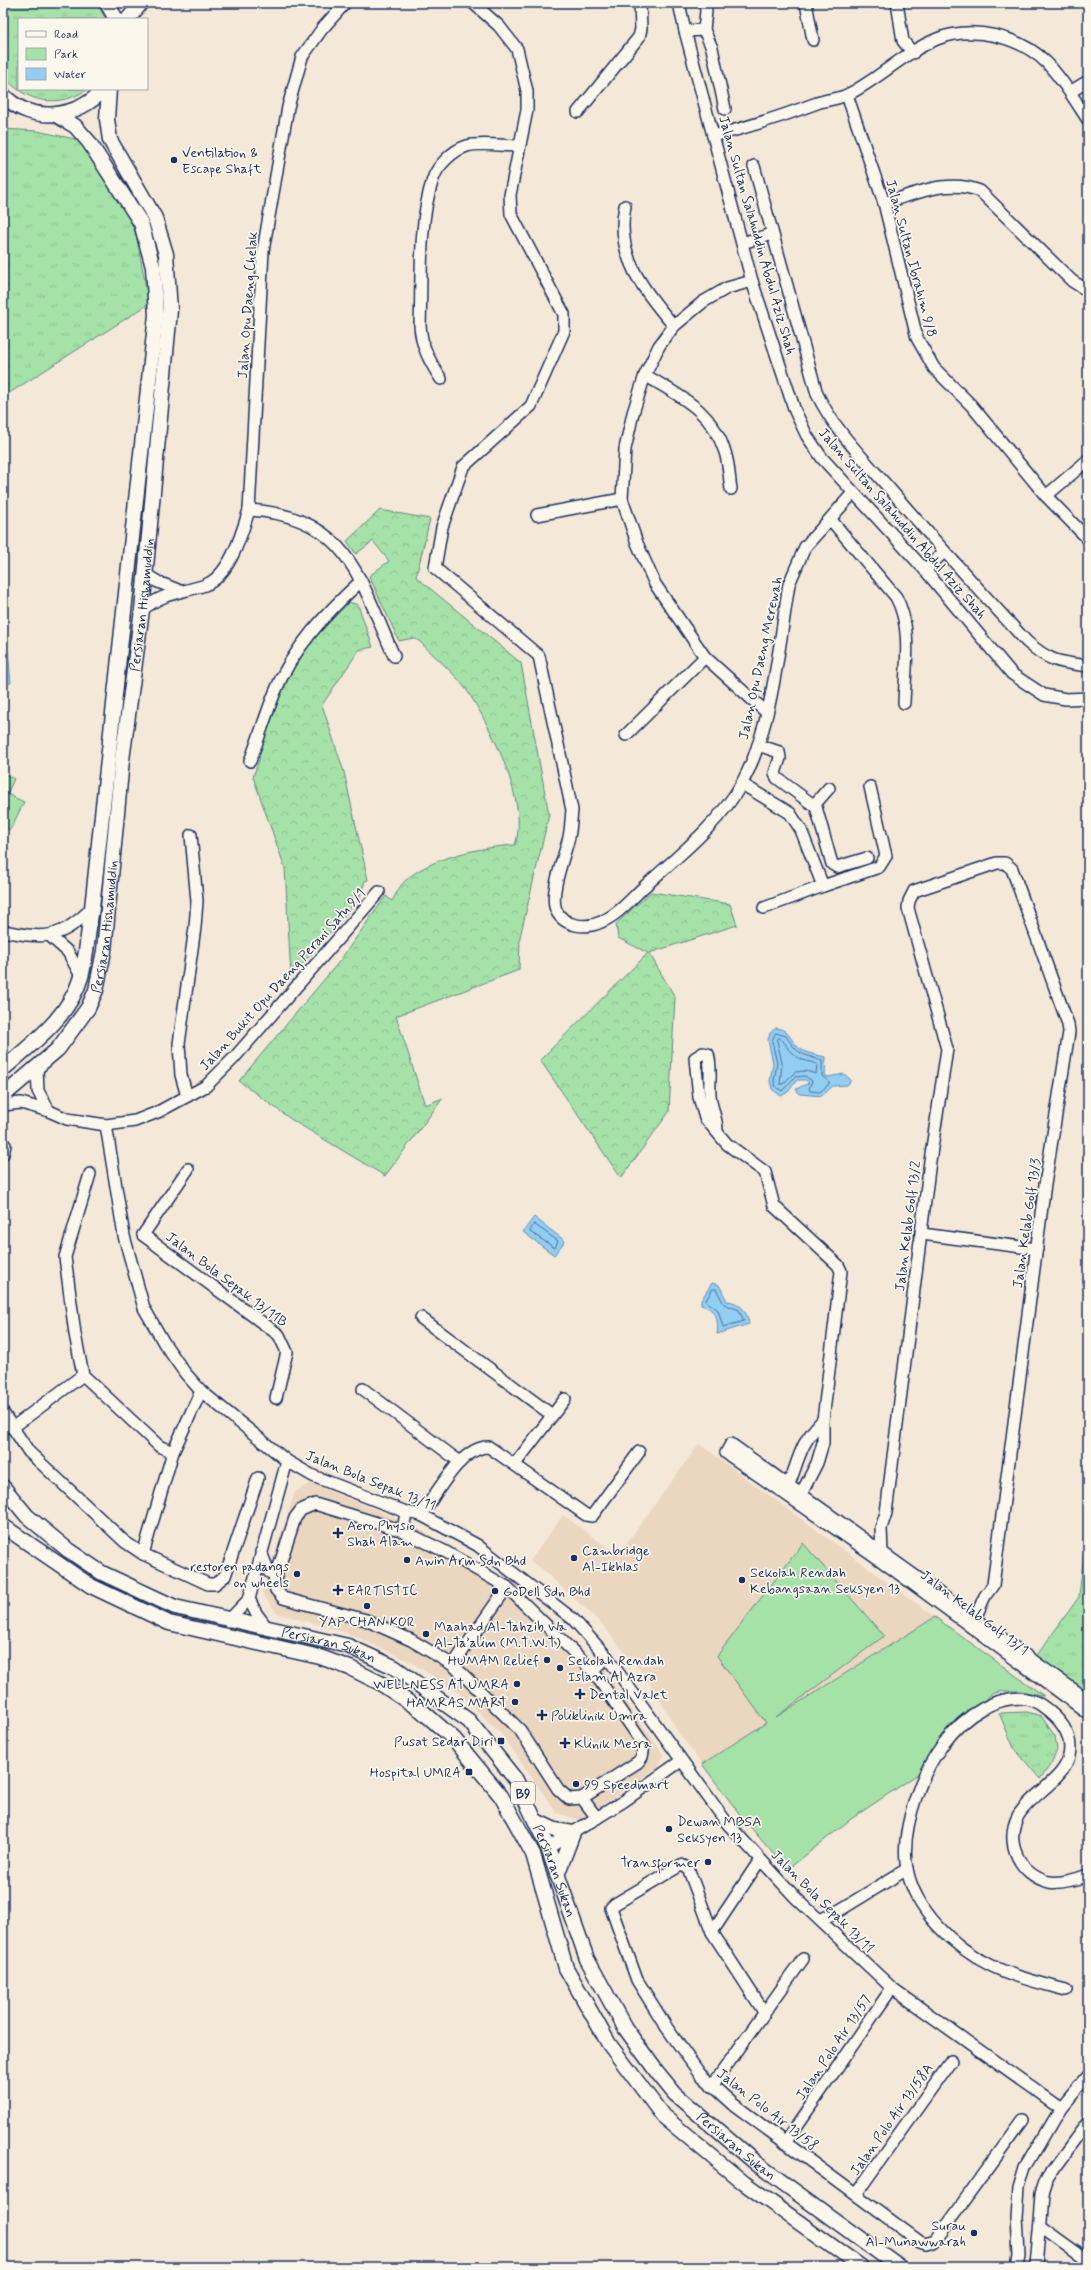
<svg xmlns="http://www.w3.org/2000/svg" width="1091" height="2270" font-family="Mynerve,sans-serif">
<defs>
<pattern id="grass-tufts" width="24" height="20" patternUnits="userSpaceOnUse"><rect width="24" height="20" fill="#a5e2a8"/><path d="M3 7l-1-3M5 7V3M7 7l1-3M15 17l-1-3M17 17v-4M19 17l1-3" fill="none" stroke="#8dc293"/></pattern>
<pattern id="forest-crowns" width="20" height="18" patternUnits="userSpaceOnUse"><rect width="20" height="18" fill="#a5e2a8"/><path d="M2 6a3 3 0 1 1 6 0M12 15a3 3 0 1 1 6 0" fill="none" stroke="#8dc293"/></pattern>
</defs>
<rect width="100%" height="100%" fill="#f4e8d8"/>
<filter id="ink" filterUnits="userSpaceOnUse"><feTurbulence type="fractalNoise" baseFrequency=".025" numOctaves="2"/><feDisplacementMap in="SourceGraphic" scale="8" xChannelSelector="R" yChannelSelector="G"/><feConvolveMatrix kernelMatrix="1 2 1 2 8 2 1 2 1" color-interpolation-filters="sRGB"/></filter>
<g filter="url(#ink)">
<g fill="#ebd6c0">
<polygon points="699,1444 935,1617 702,1764 678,1732 652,1686 601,1623 542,1569 530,1561 563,1515 618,1555"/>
<polygon points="311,1483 408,1523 514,1583 604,1670 663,1754 659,1767 580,1820 557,1813 502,1735 459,1693 413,1663 348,1633 277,1613 262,1593 295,1492"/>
</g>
<g fill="url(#grass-tufts)" stroke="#608883">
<path d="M9,3L97,4L106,19H19V89H88C58,109 25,103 3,75V11Z"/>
<polygon points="3,129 37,131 75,139 88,150 116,191 136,234 149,304 3,397"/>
<polygon points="1088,1516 1088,1693 1035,1658 1079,1597"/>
<polygon points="1027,1712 1041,1716 1055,1736 1057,1749 1051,1764 1040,1779 1014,1748 999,1713"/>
</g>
<g fill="url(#forest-crowns)" stroke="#608883">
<path d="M380,510L430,519L416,577L521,663L549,815L520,937L519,970L396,1016L425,1105L443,1098L385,1176L292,1120L239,1081L338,963L386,896L392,901C396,894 400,885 406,880C431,857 482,847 515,845C530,805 491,727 468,692C455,673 435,657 419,641L413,638L399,641L369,576L389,561L373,541L356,554L347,541Z"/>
<polygon points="349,602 358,605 373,647 359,650 322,705 344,772 368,880 365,881 359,899 291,977 285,868 253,777 260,757 256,755 284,681 306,647"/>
<polygon points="651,892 730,904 737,925 649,953 675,997 669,1112 621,1178 540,1060 648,953 618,938 616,924"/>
</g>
<g fill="#a5e2a8" stroke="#608883">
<polygon points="3,773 14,779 7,794 24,802 10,830 3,826"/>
<polygon points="803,1543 884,1636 776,1717 935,1617 1044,1696 1020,1691 1002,1691 992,1694 965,1716 921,1772 851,1819 787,1870 741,1816 702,1764 766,1723 717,1656"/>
</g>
<g fill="#92cdf2" stroke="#628eb7">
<polygon points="3,651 8,651 11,683 3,684"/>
<path d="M776,1028C791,1030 789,1040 799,1048C807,1054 817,1055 826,1057L825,1075L828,1077L844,1074L850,1079V1082L847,1085L833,1086L822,1096L799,1094L796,1089L809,1083L806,1080H797L788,1092L781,1096L772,1089L770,1081L773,1063L768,1040L770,1033Z"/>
<polygon points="534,1217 565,1241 554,1255 523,1232"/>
<path d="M712,1283L719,1285L727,1301C740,1302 747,1311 749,1324L717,1334C719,1320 716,1309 701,1305V1300Z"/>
</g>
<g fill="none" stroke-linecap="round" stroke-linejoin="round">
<g stroke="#4b6e99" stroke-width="1">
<path d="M776,1033L786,1036C799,1056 801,1053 822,1061V1076L829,1082V1084L820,1092L810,1091L809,1089L812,1081L805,1076L795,1077L782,1091L776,1087L774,1081L777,1063L772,1041Z"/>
<path d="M779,1038C785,1040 786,1048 791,1052C798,1060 808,1061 817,1064L816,1074L806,1071L795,1072L783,1084H780L782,1063L777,1041Z"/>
<polygon points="534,1224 558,1241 555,1248 530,1232"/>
<polygon points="713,1289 716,1289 724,1304 739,1310 744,1321 723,1327 718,1310 706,1301"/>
</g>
<g stroke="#1b2f5e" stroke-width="14">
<g id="minor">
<path d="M473,3L499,26L517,49L527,91V110L510,195L511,214L559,305L564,314V331L531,406L463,467L442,527L435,568L539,656L572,810C571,818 571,828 569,837C565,855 549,893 556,910C564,927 586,929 601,922C618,915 632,898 645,886C678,856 720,823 742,783C772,728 779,646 789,584L805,547L853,493"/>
<polyline points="679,3 685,31 752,281 795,411 807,436 822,458 925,570 1012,674 1044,695 1066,699 1088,698"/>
<polyline points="806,3 813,40"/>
<polyline points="897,3 903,41 913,53"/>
<polyline points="704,30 712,48 725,109"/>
<polyline points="685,31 704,30 706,11 705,3"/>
<polyline points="1070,92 1088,81"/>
<polyline points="847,95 884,203 917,338 934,368 971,405 1046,496 1088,539"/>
<polyline points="578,112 639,37 641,29 640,3"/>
<path d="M713,136C749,127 783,116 817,103C828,99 840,99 849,94C880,78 905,52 937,39C972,25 1020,36 1047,63C1063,80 1075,100 1088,120"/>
<path d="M754,166L817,394C836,433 867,462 895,495C938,545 982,593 1027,642C1050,662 1059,662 1088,666"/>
<path d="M884,203C916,194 947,178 980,191L1072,281L1088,291"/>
<path d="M625,206C615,255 643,290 674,326"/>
<polyline points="742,243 772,234"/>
<polyline points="752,281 727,288 703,302 674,326 659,346 645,375 633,413 625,449 622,499 637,543 655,584 705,657 766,712"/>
<path d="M645,375C681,397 711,409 725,452C729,464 729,477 731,489"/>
<path d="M441,379C430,362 421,346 420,325C422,279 418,223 433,179C437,166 453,150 467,146C480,142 504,146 519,146"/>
<polyline points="1046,496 1088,460"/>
<path d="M249,510C348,516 359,578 394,656"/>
<polyline points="537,515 622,499"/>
<path d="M831,520L896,597C913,628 905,669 904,703"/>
<polyline points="925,570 944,552"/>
<polyline points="145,574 158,582 178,590"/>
<path d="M142,610C166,591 179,594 205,585C230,576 242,533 249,510L263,251L288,107L302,57L322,29L345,3"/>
<polyline points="626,735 705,657"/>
<polyline points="758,745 779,752 780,758 775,773 777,778 816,807 832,864 837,867 867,858"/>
<path d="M250,761C259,738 266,714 275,692C292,649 327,612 361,581"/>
<polyline points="742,784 790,813 801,830 823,886 879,867 886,856 870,787"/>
<polyline points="814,805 829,788"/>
<polyline points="764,908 823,886"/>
<path d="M3,931C46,939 60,940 92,908"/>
<polyline points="50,936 68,952 81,976"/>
<polyline points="37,1068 38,1091 49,1111"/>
<polyline points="187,1096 181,1075 179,1044 195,927 197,901 191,835"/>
<polyline points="3,1105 21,1103 49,1111 67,1119 106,1125 135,1121 158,1112 206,1086 234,1058 379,892"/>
<polyline points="106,1125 124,1236 144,1308 164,1343 185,1373 201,1391 287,1461 313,1476 406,1512 421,1515 477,1545 573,1619 607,1657 727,1823 796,1898 892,1988 1060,2108"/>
<path d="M717,1130C717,1118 711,1108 710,1095C709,1082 712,1067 708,1054L703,1053L695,1058L699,1097L705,1118L727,1144L765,1172L774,1206L838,1265L841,1271L823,1420V1443L817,1463L798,1500"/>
<polyline points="3,1154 5,1145"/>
<polyline points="90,1174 65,1257 75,1334 83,1375 159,1446 173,1452"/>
<polyline points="922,1234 1037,1249"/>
<polyline points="143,1235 279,1335 287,1352 276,1398"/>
<polyline points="143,1235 188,1169"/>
<polyline points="421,1318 552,1415"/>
<polyline points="363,1389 460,1462"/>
<polyline points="3,1413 29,1452 125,1542 143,1554 208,1584 215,1584 225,1576 258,1478"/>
<polyline points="12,1428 83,1375"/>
<polyline points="515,1464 565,1399"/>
<path d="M786,1491C800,1460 797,1446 823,1420"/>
<polygon points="315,1504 403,1531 446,1552 507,1587 593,1671 644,1745 642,1757 638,1762 582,1798 569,1799 558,1789 520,1730 453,1665 411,1640 366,1620 283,1598 276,1590 274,1582 295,1518 301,1510"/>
<path d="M421,1515C436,1495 462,1445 489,1447L586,1515L592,1516L639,1452"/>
<polyline points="403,1531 406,1512"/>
<polyline points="261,1552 269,1572 276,1576"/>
<polyline points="143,1554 173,1452 201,1391"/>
<polyline points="879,1559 882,1553 881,1528 886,1513 930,1161 947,1049 908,908 909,901 914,891 997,863 1005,863 1012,869 1068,1024 1069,1032 1044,1191 993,1585 985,1596 971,1627"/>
<polyline points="249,1599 256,1613 267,1628"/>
<polyline points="228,1621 249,1599 287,1461"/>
<polyline points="453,1665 507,1587"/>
<polyline points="593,1671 607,1657"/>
<polyline points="1088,1700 731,1444 726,1453 879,1559 1088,1713"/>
<polyline points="582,1798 597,1818"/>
<polyline points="548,1848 624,1801 681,1761"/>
<polyline points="820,1920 840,1910 907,1869"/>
<polyline points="712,1932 760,1860"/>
<path d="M1066,1990C1041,1983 1014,1977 990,1965C953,1947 915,1910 907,1869C902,1844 909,1817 917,1794C928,1761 952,1725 982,1709C999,1699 1023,1693 1041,1705C1058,1717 1074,1733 1069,1756C1065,1779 1029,1796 1018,1816C1004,1843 1020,1875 1049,1882C1061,1884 1077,1879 1088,1875"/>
<polyline points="764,2012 712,1932 688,1868 681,1865 615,1904 611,1908 637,1980 667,2028 700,2074 733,2104 920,2242 926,2244 935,2241 1023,2120"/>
<polyline points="712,2086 803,1959"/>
<polyline points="785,2143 892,1988"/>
<polyline points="856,2194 951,2061"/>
<polyline points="1041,2226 1088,2260"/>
<polyline points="1017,2267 1019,2255 1017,2216 1019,2188 1025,2168 1060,2108 1088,2075"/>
<polyline points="1036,2267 1042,2195 1046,2183 1052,2171 1088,2122"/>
</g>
</g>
<g stroke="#1b2f5e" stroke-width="17">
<g id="major">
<polyline points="107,3 116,19"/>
<polyline points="128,19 141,3"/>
<path d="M3,95C32,125 78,118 104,89"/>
<path d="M3,1069C33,1043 69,1017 81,977C87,955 88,930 92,908L156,315L153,267L141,223L89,142L75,126L56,115"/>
<path id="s1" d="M3,1096L58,1049L88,1008L96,990L104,951L122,760L142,610L170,310L166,254L155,218L110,140L107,119L109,89"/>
<path id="s2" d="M3,1487L27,1516L68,1550L102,1573L175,1607L348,1646L394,1667L469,1721L516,1780L548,1848L587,1959L625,2028L657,2072L675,2094L757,2164L899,2267"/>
<polyline points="3,1526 91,1586 169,1623 320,1657 350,1668 380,1683 422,1711 454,1739 501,1796 533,1854 566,1968 609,2044 663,2116 744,2183 861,2267"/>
<polyline points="536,1821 555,1830 573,1833 557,1875"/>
</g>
</g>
<use href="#minor" stroke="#fbf7ec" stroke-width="11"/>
<use href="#major" stroke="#fbf7ec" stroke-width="14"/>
</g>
</g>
<g fill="#1b2f5e" stroke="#fbf7ec" stroke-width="1.5">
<circle cx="174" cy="160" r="4"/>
<path d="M336 1527h4v4h4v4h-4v4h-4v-4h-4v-4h4z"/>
<circle cx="574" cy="1558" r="4"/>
<circle cx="407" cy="1560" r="4"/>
<circle cx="297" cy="1574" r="4"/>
<circle cx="742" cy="1580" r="4"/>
<path d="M336 1584h4v4h4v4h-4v4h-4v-4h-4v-4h4z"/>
<circle cx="495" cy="1591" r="4"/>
<circle cx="367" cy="1606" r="4"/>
<circle cx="426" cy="1634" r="4"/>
<circle cx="547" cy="1660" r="4"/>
<circle cx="560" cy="1668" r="4"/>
<circle cx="517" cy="1684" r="4"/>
<path d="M578 1688h4v4h4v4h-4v4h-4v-4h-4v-4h4z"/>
<circle cx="515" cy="1702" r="4"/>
<path d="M540 1709h4v4h4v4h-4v4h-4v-4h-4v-4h4z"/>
<rect x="497" y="1737" width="8" height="8" rx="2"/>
<path d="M563 1737h4v4h4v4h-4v4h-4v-4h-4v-4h4z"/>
<rect x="465" y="1768" width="8" height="8" rx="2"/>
<circle cx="576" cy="1784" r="4"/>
<circle cx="669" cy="1829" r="4"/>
<circle cx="708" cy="1862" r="4"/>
<circle cx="974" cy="2233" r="4"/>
</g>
<g text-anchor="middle" stroke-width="3.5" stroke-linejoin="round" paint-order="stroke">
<rect fill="#fbf7ec" stroke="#5e6b89" stroke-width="1" x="511" y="1782" width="24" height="22" rx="3"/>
<g font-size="13" font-weight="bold" fill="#1b2f5e">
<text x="523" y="1798">B9</text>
</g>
<g font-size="14" fill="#1b2f5e" stroke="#fbf7ec" text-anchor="start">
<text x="182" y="157">Ventilation &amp;<tspan x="182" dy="16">Escape Shaft</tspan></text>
<text x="347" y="1530">Aero Physio<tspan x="347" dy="16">Shah Alam</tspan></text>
<text x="582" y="1555">Cambridge<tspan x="582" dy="16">Al-Ikhlas</tspan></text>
<text x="415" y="1565">Awin Arm Sdn Bhd</text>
<text x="289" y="1571" text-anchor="end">restoren padangs<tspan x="289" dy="16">on wheels</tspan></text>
<text x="750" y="1577">Sekolah Rendah<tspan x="750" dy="16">Kebangsaan Seksyen 13</tspan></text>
<text x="347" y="1595">EARTISTIC</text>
<text x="503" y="1596">GoDell Sdn Bhd</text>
<text x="367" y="1626" text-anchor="middle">YAP CHAN KOR</text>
<text x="434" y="1631">Maahad Al-Tahzib Wa<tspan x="434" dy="16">Al-Ta’alim (M.T.W.T)</tspan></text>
<text x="539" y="1665" text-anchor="end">HUMAM Relief</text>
<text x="568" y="1665">Sekolah Rendah<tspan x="568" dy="16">Islam Al Azra</tspan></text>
<text x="509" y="1689" text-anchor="end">WELLNESS AT UMRA</text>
<text x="589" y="1699">Dental Valet</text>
<text x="507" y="1707" text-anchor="end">HAMRAS MART</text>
<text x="551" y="1720">Poliklinik Umra</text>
<text x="493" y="1746" text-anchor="end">Pusat Sedar Diri</text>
<text x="574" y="1748">Klinik Mesra</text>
<text x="461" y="1777" text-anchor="end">Hospital UMRA</text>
<text x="584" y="1789">99 Speedmart</text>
<text x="677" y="1826">Dewan MBSA<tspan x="677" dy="16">Seksyen 13</tspan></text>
<text x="700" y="1867" text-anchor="end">Transformer</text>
<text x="966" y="2230" text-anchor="end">Surau<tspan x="966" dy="16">Al-Munawwarah</tspan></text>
</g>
<g font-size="14" fill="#1b2f5e" stroke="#fbf7ec">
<text transform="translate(758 235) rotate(74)" y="5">Jalan Sultan Salahuddin Abdul Aziz Shah</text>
<text transform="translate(912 258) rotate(75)" y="5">Jalan Sultan Ibrahim 9/8</text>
<text transform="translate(247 305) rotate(-86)" y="5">Jalan Opu Daeng Chelak</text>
<text transform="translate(903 523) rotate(49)" y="5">Jalan Sultan Salahuddin Abdul Aziz Shah</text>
<text dy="5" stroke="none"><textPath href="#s1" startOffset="531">Persiaran Hishamuddin</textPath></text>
<text transform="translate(760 658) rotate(-78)" y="5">Jalan Opu Daeng Merewah</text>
<text dy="5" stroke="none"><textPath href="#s1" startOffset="207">Persiaran Hishamuddin</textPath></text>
<text transform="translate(282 979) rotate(-48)" y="5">Jalan Bukit Opu Daeng Perani Satu 9/1</text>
<text transform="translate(1026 1223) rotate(-82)" y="5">Jalan Kelab Golf 13/3</text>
<text transform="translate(907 1226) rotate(-83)" y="5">Jalan Kelab Golf 13/2</text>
<text transform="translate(227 1279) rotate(37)" y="5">Jalan Bola Sepak 13/11B</text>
<text transform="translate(371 1480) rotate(22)" y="5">Jalan Bola Sepak 13/11</text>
<text transform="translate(975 1612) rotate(37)" y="5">Jalan Kelab Golf 13/1</text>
<text dy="5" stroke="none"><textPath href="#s2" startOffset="371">Persiaran Sukan</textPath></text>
<text dy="5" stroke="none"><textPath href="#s2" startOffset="707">Persiaran Sukan</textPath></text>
<text transform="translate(823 1901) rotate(45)" y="5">Jalan Bola Sepak 13/11</text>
<text transform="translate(833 2047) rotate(-56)" y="5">Jalan Polo Air 13/57</text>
<text transform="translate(768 2109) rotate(38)" y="5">Jalan Polo Air 13/58</text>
<text transform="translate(891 2119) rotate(-55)" y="5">Jalan Polo Air 13/58A</text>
<text dy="5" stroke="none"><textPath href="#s2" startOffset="1043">Persiaran Sukan</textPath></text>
</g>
</g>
<rect width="1091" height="2270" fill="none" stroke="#fbf7ec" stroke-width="16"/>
<rect x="8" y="8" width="1075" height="2254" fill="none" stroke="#1b2f5e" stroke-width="1.5" filter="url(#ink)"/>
<rect x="18" y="18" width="130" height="72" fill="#fbf7ec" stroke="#a1a7b3"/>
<rect x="26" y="31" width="20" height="6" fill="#fbf7ec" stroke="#a1a7b3"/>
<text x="54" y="38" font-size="12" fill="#1b2f5e">Road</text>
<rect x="26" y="48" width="20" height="12" fill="#a5e2a8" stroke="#a1a7b3"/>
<text x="54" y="58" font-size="12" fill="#1b2f5e">Park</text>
<rect x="26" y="68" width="20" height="12" fill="#92cdf2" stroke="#a1a7b3"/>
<text x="54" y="78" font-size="12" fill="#1b2f5e">Water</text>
</svg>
